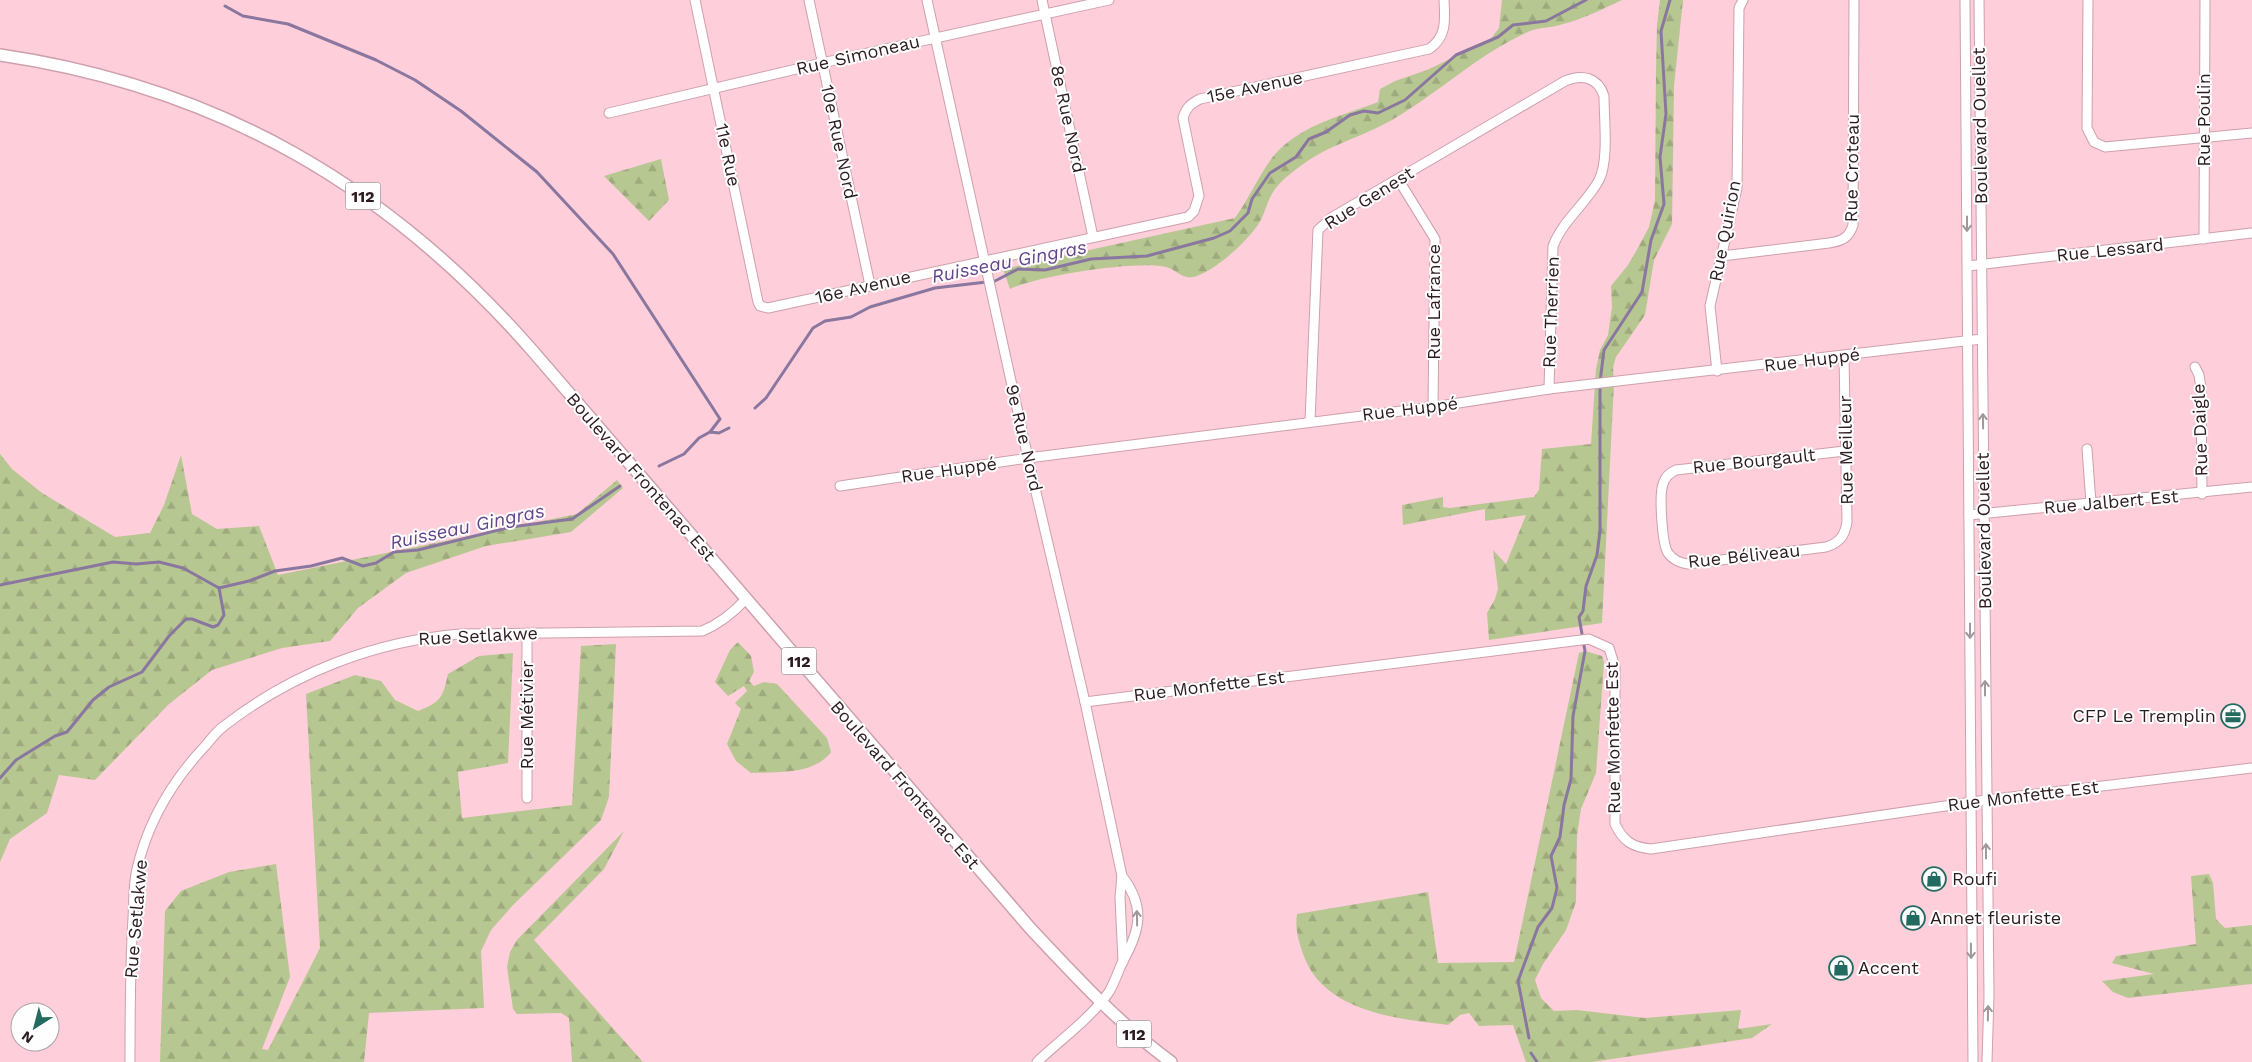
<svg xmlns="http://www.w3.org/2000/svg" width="2252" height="1062" font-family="'Work Sans',sans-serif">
<defs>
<pattern id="forest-firs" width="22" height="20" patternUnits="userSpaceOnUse" patternTransform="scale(1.25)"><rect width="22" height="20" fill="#b7c791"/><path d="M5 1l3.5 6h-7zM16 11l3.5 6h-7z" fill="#9eaa7d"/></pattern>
</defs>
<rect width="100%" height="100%" fill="#feceda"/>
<g fill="url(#forest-firs)">
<path d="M1502,0H1622C1603,9 1583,19 1563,24C1552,28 1540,27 1530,31C1479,53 1438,94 1390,121C1364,136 1335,143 1309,160C1298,168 1283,178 1275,189C1266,202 1266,212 1259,223C1249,240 1213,273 1193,277C1182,279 1175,269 1166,267C1136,260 1038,276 1010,289L1003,269L1235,218C1247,201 1256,182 1267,165C1291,127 1339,117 1378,102L1380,89L1395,81L1427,70L1490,40L1499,28Z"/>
<polygon points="1660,0 1683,0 1674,86 1672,224 1654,260 1645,315 1616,357 1613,367 1614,383 1602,623 1489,640 1487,613 1495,599 1498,589 1493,550 1506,564 1526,515 1485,521 1485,509 1403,525 1402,505 1443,497 1443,507 1450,508 1534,497 1539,490 1542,449 1591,444 1596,369 1600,350 1608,335 1612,307 1611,286 1628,265 1639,246 1649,227 1655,200 1656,70 1657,25"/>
<polygon points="661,159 669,200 649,221 604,176"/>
<polygon points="0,454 12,469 42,493 115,537 150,533 164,505 181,455 192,514 217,529 259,526 278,575 577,514 617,480 623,488 571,532 486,546 406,573 358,608 330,641 282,648 212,670 169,704 95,780 59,775 47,813 10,839 0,862"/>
<path d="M738,642L751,656L754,672L749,681L754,686L764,682L777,684L827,738L831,752C814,775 777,772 751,773L736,761L727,744L741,709L735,703L747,691L744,686L728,696L715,682L730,650Z"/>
<path d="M616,644L609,797L601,820L513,905L491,930L481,951L484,1008L369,1013L364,1062H160L165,911L181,891L229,872L276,864L290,977L262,1049L268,1050L320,948L306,694L355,675L381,681L395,700L418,711C441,702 443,697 448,674L479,656L513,653L508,763L458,772L462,818L572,805L581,646Z"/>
<path d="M1585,651L1602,656L1604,662L1596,773L1581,809L1577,835L1576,902L1566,930L1543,964L1535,980L1541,998L1554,1011L1577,1010L1645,1018L1741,1010L1738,1029L1772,1024L1752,1038L1592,1062H1526L1513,1025L1479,1026L1469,1013L1460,1015L1448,1025C1394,1018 1321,1012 1302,951C1298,938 1295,928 1297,914L1428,892L1438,963L1514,962L1579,653Z"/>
<polygon points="624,831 604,869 534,940 643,1062 572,1062 569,1018 561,1013 517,1014 513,1009 507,967 510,952 517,940"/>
<polygon points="2209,874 2213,883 2216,919 2225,928 2252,925 2252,984 2128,998 2113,992 2102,981 2154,974 2112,963 2116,956 2196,944 2191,876"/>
</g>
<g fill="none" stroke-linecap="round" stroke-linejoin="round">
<g stroke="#8a779f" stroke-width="3">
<polyline points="225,6 243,16 288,24 376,60 415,80 461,111 537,172 613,254 720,419 710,432"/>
<polyline points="755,408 766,398 813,328 825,321 851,317 870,307 935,288 995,281 1018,269 1045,270 1091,259 1147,256 1214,238 1230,231 1248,213 1252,199 1270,173 1296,157 1309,139 1326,132 1350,115 1364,111 1378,113 1405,100 1456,55 1498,37 1513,25 1546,21 1586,0"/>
<polyline points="659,466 684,454 699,438 710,432 719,433 729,428"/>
<polyline points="0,585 113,562 136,564 159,562 183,568 219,588"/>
<polyline points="219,588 249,581 275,571 311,566 342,558 363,566 376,563 394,552 418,550 511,527 572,519 620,486"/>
<polyline points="0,778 16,760 55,736 67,732 93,700 109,687 142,672 169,636 186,619 192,619 213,627 218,625 224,615 219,588"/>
<polyline points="1529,1038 1518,981 1538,927 1552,908 1557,888 1551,856 1560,837 1564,805 1571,779 1573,716 1585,651 1579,617 1583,611 1586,586 1597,555 1600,531 1600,382 1604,350 1642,292 1651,240 1664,204 1660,157 1666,114 1661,31 1670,0"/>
<polyline points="1531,1053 1537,1062"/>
</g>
<g stroke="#cea0ac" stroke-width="11">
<g id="minor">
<path d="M695,0L758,302L760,306L768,308L1188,217L1194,211L1199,196L1183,118C1186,108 1190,104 1200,99L1429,49C1447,37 1445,20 1444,0"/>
<polyline points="809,0 870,285"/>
<polyline points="927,0 1028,458 1085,702 1122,876 1120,897 1123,962"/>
<polyline points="1042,0 1093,237"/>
<polyline points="1965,0 1973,1062"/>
<polyline points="1979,0 1989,996 1987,1062"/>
<polyline points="2088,0 2087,128 2094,142 2105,147 2252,133"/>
<polyline points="609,113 822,63 1109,0"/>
<polyline points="1398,179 1435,239 1433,407"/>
<polyline points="2204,239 2205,0"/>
<path d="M1722,256L1829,243C1842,241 1849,238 1853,225L1854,0"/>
<polyline points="1968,266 2252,233"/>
<path d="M1844,356L1847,522C1845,536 1839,543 1826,547L1688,564C1680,563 1673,560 1668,553C1662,544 1659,495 1663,484C1665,477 1669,473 1676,470L1845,451"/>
<polyline points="2195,367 2199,375 2201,388 2202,494"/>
<polyline points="1717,371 1710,306 1737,188 1739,8 1743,0"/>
<path d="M1310,421L1318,230L1331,218L1565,81C1582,74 1598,77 1604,96C1604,118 1609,161 1599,180C1586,204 1563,220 1553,246L1549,389"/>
<polyline points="2087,449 2091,503"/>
<polyline points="840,486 1028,458 1433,407 1549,389 1982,339"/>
<polyline points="1969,515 2252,487"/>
<polyline points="527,633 527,798"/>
<path d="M1085,702L1589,639L1609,648L1615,667V824C1623,841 1632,847 1651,849L1986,800L2252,768"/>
<path d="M130,1062C130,1014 130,966 133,918C134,902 133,885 137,869C148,821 172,781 206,745C211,739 217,731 224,726C292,673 375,641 461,634L702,631C720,624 733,613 746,599"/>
<path d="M1037,1062C1060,1040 1090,1019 1109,992C1115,982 1118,971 1123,961C1141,929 1145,906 1122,876"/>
</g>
</g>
<g stroke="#cea0ac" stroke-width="14">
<path id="major" d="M0,55C217,87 387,185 531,349L1030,928C1075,976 1118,1023 1171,1062"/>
</g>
<use href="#minor" stroke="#fff" stroke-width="9"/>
<use href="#major" stroke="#fff" stroke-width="11"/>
</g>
<defs><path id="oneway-shaft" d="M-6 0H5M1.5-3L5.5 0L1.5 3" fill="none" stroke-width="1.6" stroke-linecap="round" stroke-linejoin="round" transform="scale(1.25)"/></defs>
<g stroke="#a0989a">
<use href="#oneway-shaft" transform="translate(1967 224) rotate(90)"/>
<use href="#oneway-shaft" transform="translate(1983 421) rotate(-91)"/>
<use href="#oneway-shaft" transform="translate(1970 631) rotate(90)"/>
<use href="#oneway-shaft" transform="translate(1985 688) rotate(-90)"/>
<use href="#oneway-shaft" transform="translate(1986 851) rotate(-90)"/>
<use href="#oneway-shaft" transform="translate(1137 918) rotate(-91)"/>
<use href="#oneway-shaft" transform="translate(1971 951) rotate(89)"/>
<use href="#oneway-shaft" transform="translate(1988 1013) rotate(-89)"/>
</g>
<defs>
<g id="office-ring" transform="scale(1.25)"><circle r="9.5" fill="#fefefe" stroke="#236a60" stroke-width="1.5"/><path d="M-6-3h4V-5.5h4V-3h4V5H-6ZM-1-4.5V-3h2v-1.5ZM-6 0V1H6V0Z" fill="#236a60"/></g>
<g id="shop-ring" transform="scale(1.25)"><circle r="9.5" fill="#fefefe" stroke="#236a60" stroke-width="1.5"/><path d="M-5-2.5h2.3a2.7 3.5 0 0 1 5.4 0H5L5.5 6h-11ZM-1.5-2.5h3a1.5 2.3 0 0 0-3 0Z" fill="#236a60"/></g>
</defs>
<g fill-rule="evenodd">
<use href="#office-ring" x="2233" y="716"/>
<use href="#shop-ring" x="1934" y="879"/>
<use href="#shop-ring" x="1913" y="918"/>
<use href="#shop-ring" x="1841" y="968"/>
</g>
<g text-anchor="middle" stroke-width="4" stroke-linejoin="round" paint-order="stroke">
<g fill="#fefefe" stroke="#6b5f62" stroke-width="1">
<rect x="345.5" y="182.5" width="35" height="27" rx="4"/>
<rect x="781.5" y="647.5" width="35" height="27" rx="4"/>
<rect x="1116.5" y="1020.5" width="35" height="27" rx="4"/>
</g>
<g font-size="16" font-weight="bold" fill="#2c1b1f">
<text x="363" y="202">112</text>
<text x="799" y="667">112</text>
<text x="1134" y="1040">112</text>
</g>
<g font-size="18" fill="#2c1b1f" stroke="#fefefe">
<text transform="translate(858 55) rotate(-13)" y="6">Rue Simoneau</text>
<text transform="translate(1255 87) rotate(-12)" y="6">15e Avenue</text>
<text transform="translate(1068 119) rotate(78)" y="6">8e Rue Nord</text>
<text transform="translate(2204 120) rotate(-90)" y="6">Rue Poulin</text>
<text transform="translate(1980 126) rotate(-91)" y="6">Boulevard Ouellet</text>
<text transform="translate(839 142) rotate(78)" y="6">10e Rue Nord</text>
<text transform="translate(728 155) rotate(78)" y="6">11e Rue</text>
<text transform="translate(1852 168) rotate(-89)" y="6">Rue Croteau</text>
<text transform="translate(1369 198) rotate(-32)" y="6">Rue Genest</text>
<text transform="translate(1725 231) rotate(-79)" y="6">Rue Quirion</text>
<text transform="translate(2110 250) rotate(-6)" y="6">Rue Lessard</text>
<text transform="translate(863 287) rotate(-13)" y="6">16e Avenue</text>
<text transform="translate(1434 302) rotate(-90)" y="6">Rue Lafrance</text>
<text transform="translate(1551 312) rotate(-88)" y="6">Rue Therrien</text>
<text transform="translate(1812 360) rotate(-7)" y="6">Rue Huppé</text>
<text transform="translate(1410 409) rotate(-7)" y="6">Rue Huppé</text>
<text transform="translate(2200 430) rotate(-92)" y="6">Rue Daigle</text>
<text transform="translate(1024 438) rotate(77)" y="6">9e Rue Nord</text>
<text transform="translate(1846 450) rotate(-91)" y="6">Rue Meilleur</text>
<text transform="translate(1754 461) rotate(-6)" y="6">Rue Bourgault</text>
<text transform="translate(949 470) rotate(-8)" y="6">Rue Huppé</text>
<text transform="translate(641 477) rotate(49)" y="6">Boulevard Frontenac Est</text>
<text transform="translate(2111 502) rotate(-5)" y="6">Rue Jalbert Est</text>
<text transform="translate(1984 531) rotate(-91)" y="6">Boulevard Ouellet</text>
<text transform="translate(1744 556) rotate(-6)" y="6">Rue Béliveau</text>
<text transform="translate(478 636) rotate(-3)" y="6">Rue Setlakwe</text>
<text transform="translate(1209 686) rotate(-7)" y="6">Rue Monfette Est</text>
<text transform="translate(527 715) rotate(-90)" y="6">Rue Métivier</text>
<text transform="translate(1613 738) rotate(-91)" y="6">Rue Monfette Est</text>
<text transform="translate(905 785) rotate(49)" y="6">Boulevard Frontenac Est</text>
<text transform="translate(2023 796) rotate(-7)" y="6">Rue Monfette Est</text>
<text transform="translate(136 919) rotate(-85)" y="6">Rue Setlakwe</text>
</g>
<g font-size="18" fill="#2c1b1f" stroke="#fefefe" text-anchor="start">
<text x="2216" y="722" text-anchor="end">CFP Le Tremplin</text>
<text x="1952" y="885">Roufi</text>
<text x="1930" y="924">Annet fleuriste</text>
<text x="1858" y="974">Accent</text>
</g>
<g font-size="19" font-style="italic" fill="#62458b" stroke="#fefefe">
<text transform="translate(1009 261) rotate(-11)" y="7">Ruisseau Gingras</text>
<text transform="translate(467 526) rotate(-12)" y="7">Ruisseau Gingras</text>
</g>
</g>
<g transform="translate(35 1027) rotate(216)"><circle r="24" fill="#fefefe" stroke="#aaa3a5"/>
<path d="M0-4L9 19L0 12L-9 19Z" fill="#236a60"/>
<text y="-8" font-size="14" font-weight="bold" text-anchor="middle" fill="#2c1b1f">N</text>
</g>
</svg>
